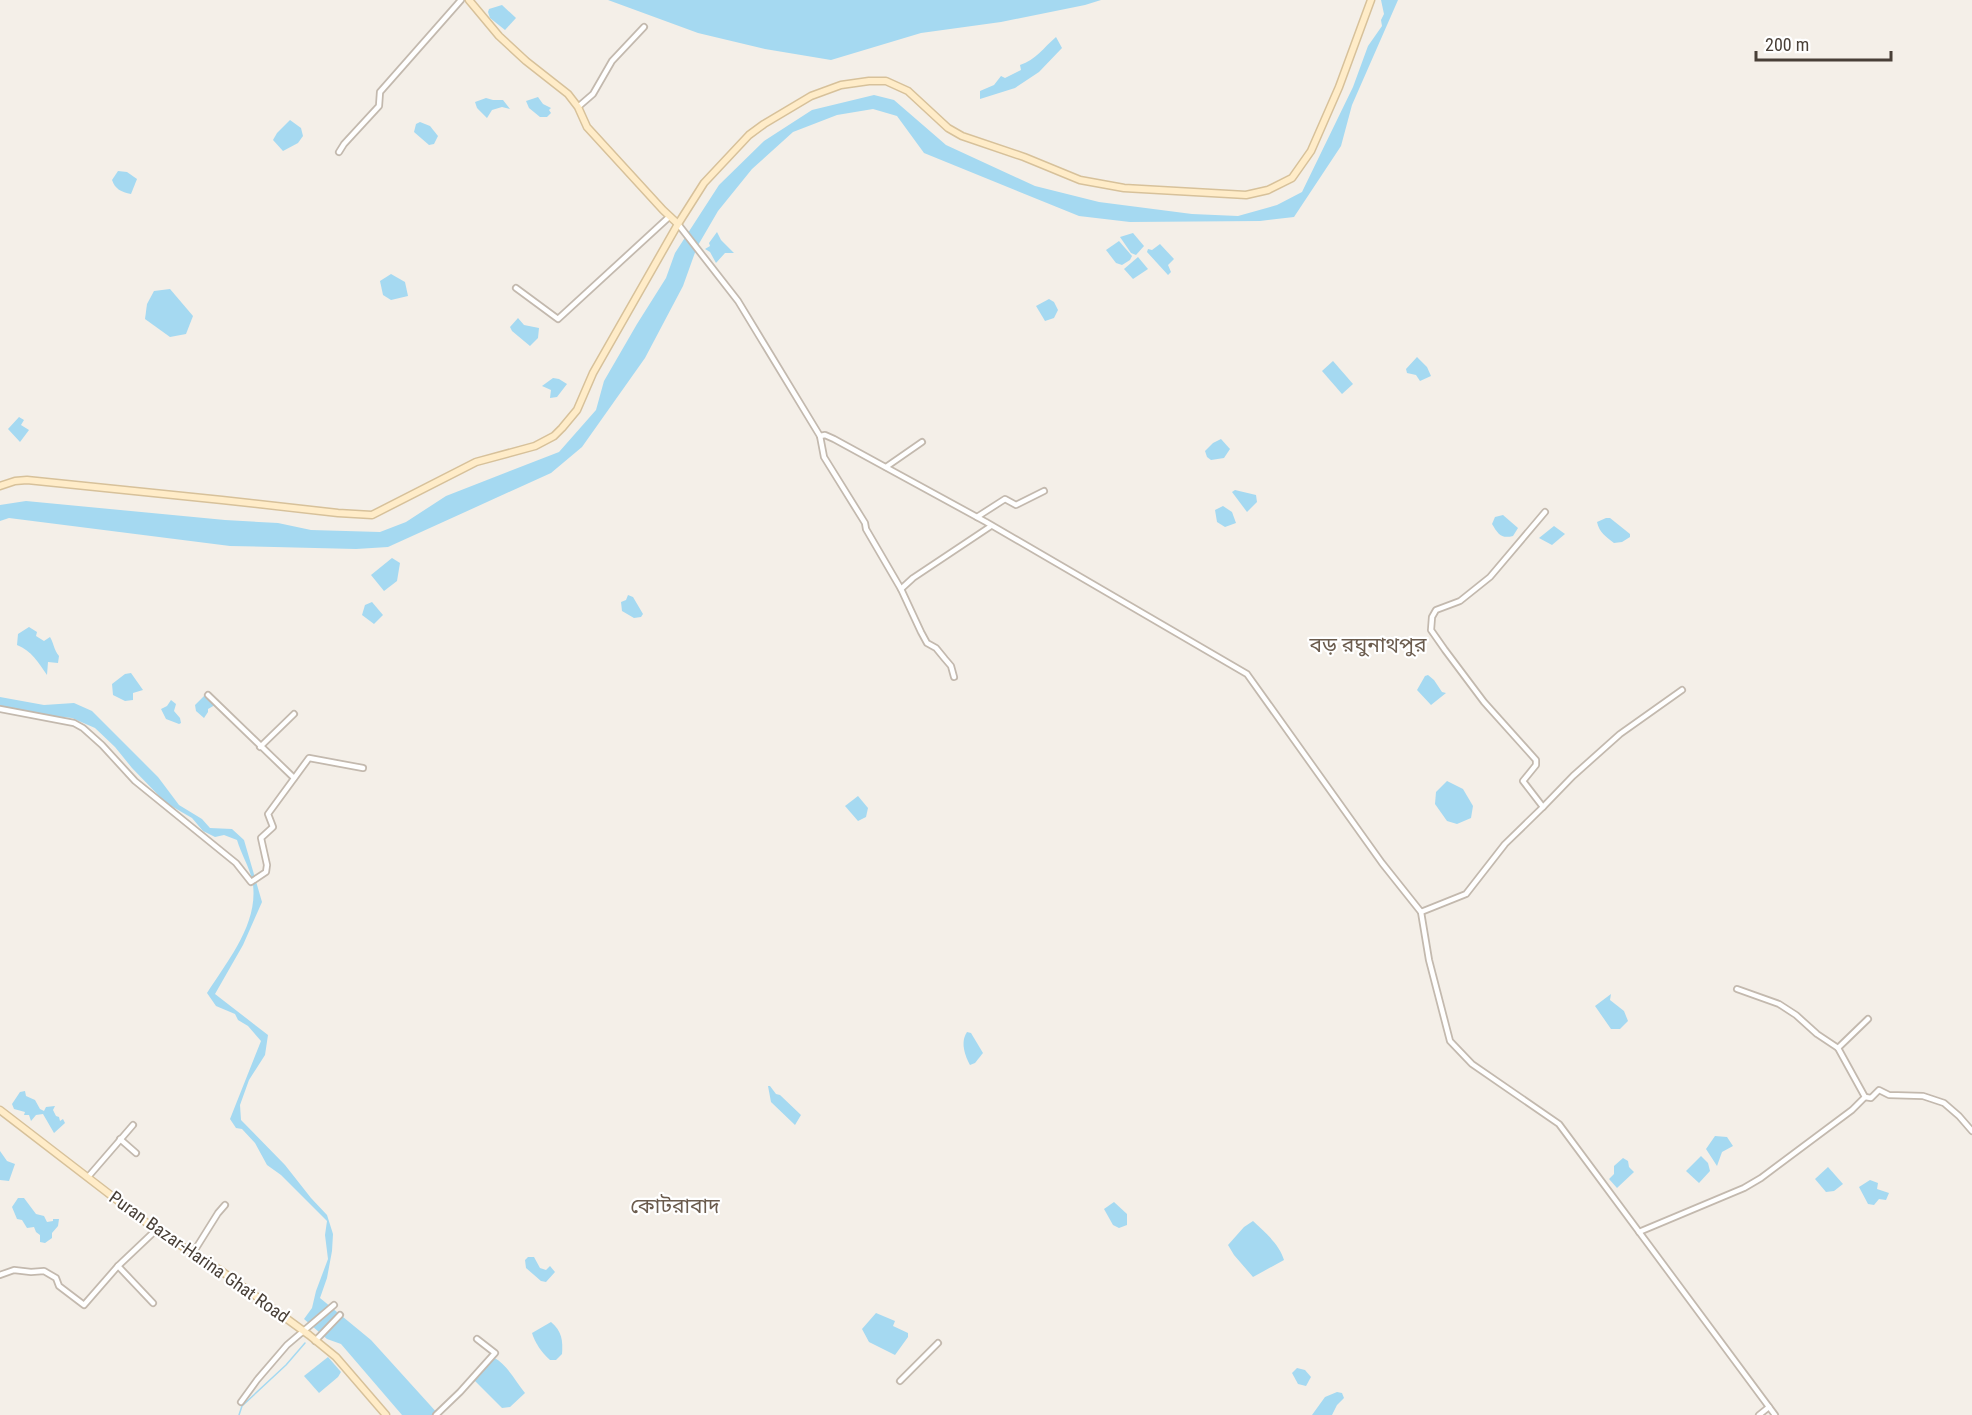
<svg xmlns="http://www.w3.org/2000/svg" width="1972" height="1415" font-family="'Roboto Condensed','Noto Sans Bengali',sans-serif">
<rect width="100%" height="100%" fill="#f4efe8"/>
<g fill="#a5d9f1">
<polygon points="608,0 1101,0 1085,5 1001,22 921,33 831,60 765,49 698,33"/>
<polygon points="1381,0 1398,0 1352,105 1341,146 1294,217 1260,221 1130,222 1079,216 924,153 897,116 873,109 837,115 793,132 752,169 718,211 697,247 683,286 645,358 582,447 551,473 388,547 356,549 230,546 9,518 0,521 0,505 26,501 225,520 278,523 311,530 380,532 406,522 446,496 559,452 596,410 604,381 637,324 666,278 675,253 719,185 764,141 812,110 874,95 894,100 946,145 1035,186 1099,202 1192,214 1238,216 1277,205 1302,192 1353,87 1368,46 1382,26 1381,20 1384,14"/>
<polygon points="502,5 516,18 505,30 490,18 488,12 489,9"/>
<path d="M1056,37L1062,48L1039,72L1015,88L980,99V91L994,85L1001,76L1005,78L1021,70L1020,65C1036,60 1043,48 1056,37Z"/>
<polygon points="538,97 543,104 551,108 549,110 551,113 547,117 540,117 529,108 526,101"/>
<polygon points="486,98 493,100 503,100 510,109 502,107 492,110 487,118 477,108 475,102"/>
<polygon points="290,120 301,128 303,136 298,143 283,151 273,140 277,133"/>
<polygon points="420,122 430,126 438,136 434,144 429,145 414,132 416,124"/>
<path d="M118,171L127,172L137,179L131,194C121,192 115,189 112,180Z"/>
<polygon points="717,232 721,240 734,253 725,253 716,263 710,252 705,249 710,246 709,243"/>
<polygon points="1133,233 1144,246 1136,255 1131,253 1120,237"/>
<polygon points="1119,241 1132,256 1130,260 1122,265 1116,263 1106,250"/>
<polygon points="1160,244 1174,259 1168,265 1171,272 1168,275 1147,252 1148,249 1152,250"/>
<polygon points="1138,257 1148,269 1133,279 1124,269"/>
<polygon points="391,274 405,282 408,296 391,300 383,295 380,281"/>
<polygon points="170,289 193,316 186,334 170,337 145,319 147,304 154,291"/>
<polygon points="1049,299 1054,302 1058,310 1054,318 1045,321 1036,306"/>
<polygon points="518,318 524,325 539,328 538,338 530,346 512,331 510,327"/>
<polygon points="1417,357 1427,367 1431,376 1420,381 1416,375 1407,373 1406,369"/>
<polygon points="1333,361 1353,384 1342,394 1322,371"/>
<polygon points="553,378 559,379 567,384 557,397 550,398 551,390 542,386"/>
<polygon points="19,417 24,420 21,425 29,430 20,442 8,429"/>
<polygon points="1221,439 1230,449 1224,458 1211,460 1207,457 1205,451 1213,443"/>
<polygon points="1235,490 1256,495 1257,502 1247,512 1232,492"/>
<polygon points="1223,506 1232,512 1236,523 1225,527 1217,522 1215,510"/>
<path d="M1503,515L1518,528L1513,536C1501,539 1498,534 1492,524L1495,517Z"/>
<path d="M1606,518H1610L1630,534V537L1622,542L1614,543C1606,537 1599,532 1597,522Z"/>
<polygon points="1554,526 1565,534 1552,545 1539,538"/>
<polygon points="392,558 400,563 397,581 384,591 371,575"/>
<polygon points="628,595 633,597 643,614 641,617 634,618 622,611 621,602 626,600"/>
<polygon points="372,602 383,615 374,624 362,615 365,605"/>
<path d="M29,627L37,632L36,636L44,641L50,637C54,644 54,650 59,656L58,663L48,662L47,675C38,662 32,651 17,645L18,634Z"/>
<polygon points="131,673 143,690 133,693 133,700 125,701 113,695 112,684 125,674"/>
<polygon points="1428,675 1434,680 1442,692 1446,693 1431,705 1417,690 1425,676"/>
<polygon points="204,696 215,705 208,709 208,712 204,718 196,711 195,705"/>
<path d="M0,697L44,705L74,703L92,711L158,777L179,805L202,819L210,828L232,829L244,840L262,902L243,945L215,994L268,1035L265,1055L249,1080L240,1105L241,1120L285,1165L311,1198L327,1215L333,1234L332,1251L327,1278L320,1298L371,1340L439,1415H402L341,1344L327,1339L304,1319L312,1308L316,1291L328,1259L325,1235L327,1221L281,1175L267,1165L255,1143L242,1129L236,1128L230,1119L261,1041L248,1026L238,1020L235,1014L216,1006L207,993C228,960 261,921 252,879C249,867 241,853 237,840L224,835L215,837L203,831L192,818L166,803L132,768L115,747L95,728L72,718L44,715L0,706Z"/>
<polygon points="171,700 176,704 174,711 180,718 181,723 179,724 166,719 161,709 167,706"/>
<polygon points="1447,781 1463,789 1473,806 1471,818 1457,824 1447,821 1435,804 1436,792"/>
<polygon points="858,796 868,808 866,817 858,821 845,806"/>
<polygon points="1611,994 1610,1000 1624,1011 1628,1021 1620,1029 1611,1029 1595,1006"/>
<path d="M967,1032L971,1033L983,1053L975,1063L970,1065C965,1056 960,1042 967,1032Z"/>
<polygon points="768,1086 770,1086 776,1094 780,1095 801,1115 795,1125 771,1102"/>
<polygon points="25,1091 26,1096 35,1100 40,1109 44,1111 46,1107 55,1106 53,1110 56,1116 59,1117 60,1121 63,1119 65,1123 54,1133 43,1114 36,1115 31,1121 29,1115 24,1115 25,1112 14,1109 12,1104 20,1092"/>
<polygon points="1715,1136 1727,1137 1733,1146 1722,1152 1717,1166 1706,1149"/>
<polygon points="0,1151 7,1161 15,1164 9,1181 0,1180"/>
<polygon points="1701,1156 1708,1163 1710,1171 1699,1183 1686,1171"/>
<polygon points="1623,1158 1628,1161 1629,1167 1634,1172 1617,1188 1609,1179 1614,1174 1614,1166"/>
<polygon points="1828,1167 1843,1184 1834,1191 1826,1192 1815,1179"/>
<polygon points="1870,1180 1878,1183 1877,1189 1889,1193 1886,1200 1879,1199 1874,1205 1868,1204 1859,1187"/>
<polygon points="18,1198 24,1198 36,1214 44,1216 47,1222 53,1221 53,1219 59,1219 58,1226 52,1233 52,1238 45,1243 40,1242 40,1235 36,1232 34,1227 27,1228 22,1220 17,1219 12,1207"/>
<polygon points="1114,1202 1127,1214 1127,1225 1119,1228 1113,1225 1104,1209"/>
<path d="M1253,1221C1264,1231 1280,1245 1284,1260L1253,1277L1234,1255L1228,1245L1244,1227Z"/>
<polygon points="528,1257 534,1257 540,1268 546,1270 550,1266 555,1272 546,1282 541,1281 526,1268 525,1260"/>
<polygon points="876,1313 895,1321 893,1326 908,1333 908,1337 895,1355 869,1342 862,1329"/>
<path d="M551,1322C562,1331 563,1341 562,1354L556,1360H550C542,1353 535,1343 532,1333Z"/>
<polygon points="328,1357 341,1372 338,1377 319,1393 304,1376"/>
<path d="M494,1358C506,1363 516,1382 525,1393L510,1407L502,1408L474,1380Z"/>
<polygon points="1297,1368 1305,1370 1311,1377 1306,1386 1298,1384 1292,1373"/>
<polygon points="1337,1392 1342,1393 1344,1398 1337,1405 1332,1415 1312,1415 1325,1397"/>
</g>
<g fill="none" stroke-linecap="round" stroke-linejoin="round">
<polyline stroke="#a5d9f1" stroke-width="1.5" points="239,1415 242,1406 286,1365 305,1343"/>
<g stroke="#c3b9ae" stroke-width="8">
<g id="street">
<polyline points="578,107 593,94 612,61 644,27"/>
<polyline points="339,152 344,144 379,106 380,92 461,0"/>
<polyline points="678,224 738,301 820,436 824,457 865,523 866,529 901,589 921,632 927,643 936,648 945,659 951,666 954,677"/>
<polyline points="516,288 558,319 669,217"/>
<polyline points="820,436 825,435 834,439 986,522 1247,674 1382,863 1421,912 1429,960 1450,1041 1472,1064 1559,1124 1775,1415"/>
<polyline points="886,467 922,442"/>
<polyline points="1545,512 1490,577 1460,601 1436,610 1432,617 1431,630 1445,650 1484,702 1536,760 1536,765 1523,781 1543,807 1573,776 1620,734 1682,690"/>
<polyline points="977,517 1005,499 1016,505 1044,491"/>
<polyline points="901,589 913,578 991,526"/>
<polyline points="208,695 294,778"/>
<polyline points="0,709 74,723 83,728 102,745 135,781 236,863 251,882 266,872 267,865 261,838 273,827 268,814 309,758 363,768"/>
<polyline points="260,747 294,714"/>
<polyline points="1421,912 1466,894 1505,844 1543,807"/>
<polyline points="1737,989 1779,1004 1796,1015 1817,1034 1838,1048 1865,1097"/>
<polyline points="1838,1048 1868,1019"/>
<polyline points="120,1139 136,1153"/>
<polyline points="88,1177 133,1125"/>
<polyline points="1639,1232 1744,1188 1761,1178 1852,1110 1865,1097 1871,1098 1879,1090 1889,1095 1923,1096 1944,1103 1959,1116 1972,1131"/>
<polyline points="193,1253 218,1213 225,1205"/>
<polyline points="118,1266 153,1303"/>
<polyline points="0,1275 14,1270 31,1272 44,1271 56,1278 59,1286 84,1305 118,1266 156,1230"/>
<polyline points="315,1341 340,1315"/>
<polyline points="900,1381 938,1343"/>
<polyline points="241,1402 257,1380 287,1345 334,1305"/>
<polyline points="436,1415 460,1392 495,1353 477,1339"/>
<polyline points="1759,1415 1769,1407"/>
</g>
</g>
<g stroke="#d7c19a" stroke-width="9">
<g id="secondary">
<polyline points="469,0 499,36 526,61 568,94 578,107 587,127 663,210 678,224"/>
<polyline points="0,486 15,481 27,480 222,500 338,513 372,515 476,462 535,446 554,436 562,428 577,410 593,373 678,224 704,183 749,135 764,124 811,96 841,85 869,81 886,81 908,91 948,128 962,136 1024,157 1080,180 1124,188 1246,195 1268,190 1292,178 1311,151 1339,87 1371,0"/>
<polyline points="0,1110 156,1230 220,1270 309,1335 336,1357 386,1415"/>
</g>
</g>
<use href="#street" stroke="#fff" stroke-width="4.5"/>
<use href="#secondary" stroke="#ffecc8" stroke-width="6"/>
</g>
<g text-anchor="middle" stroke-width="4.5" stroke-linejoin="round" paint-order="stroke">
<g font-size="18" fill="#483f37" stroke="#fff">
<text transform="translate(199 1257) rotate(35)" y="6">Puran Bazar-Harina Ghat Road</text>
</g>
<g font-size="21" fill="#6b5c4e" stroke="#fff">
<text x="1368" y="652">বড় রঘুনাথপুর</text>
<text x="675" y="1213">কোটরাবাদ</text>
</g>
</g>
<path d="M1756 51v9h135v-9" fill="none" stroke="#483f37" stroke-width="3"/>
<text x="1765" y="51" font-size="18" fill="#483f37" stroke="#ffffff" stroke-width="4.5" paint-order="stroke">200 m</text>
</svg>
